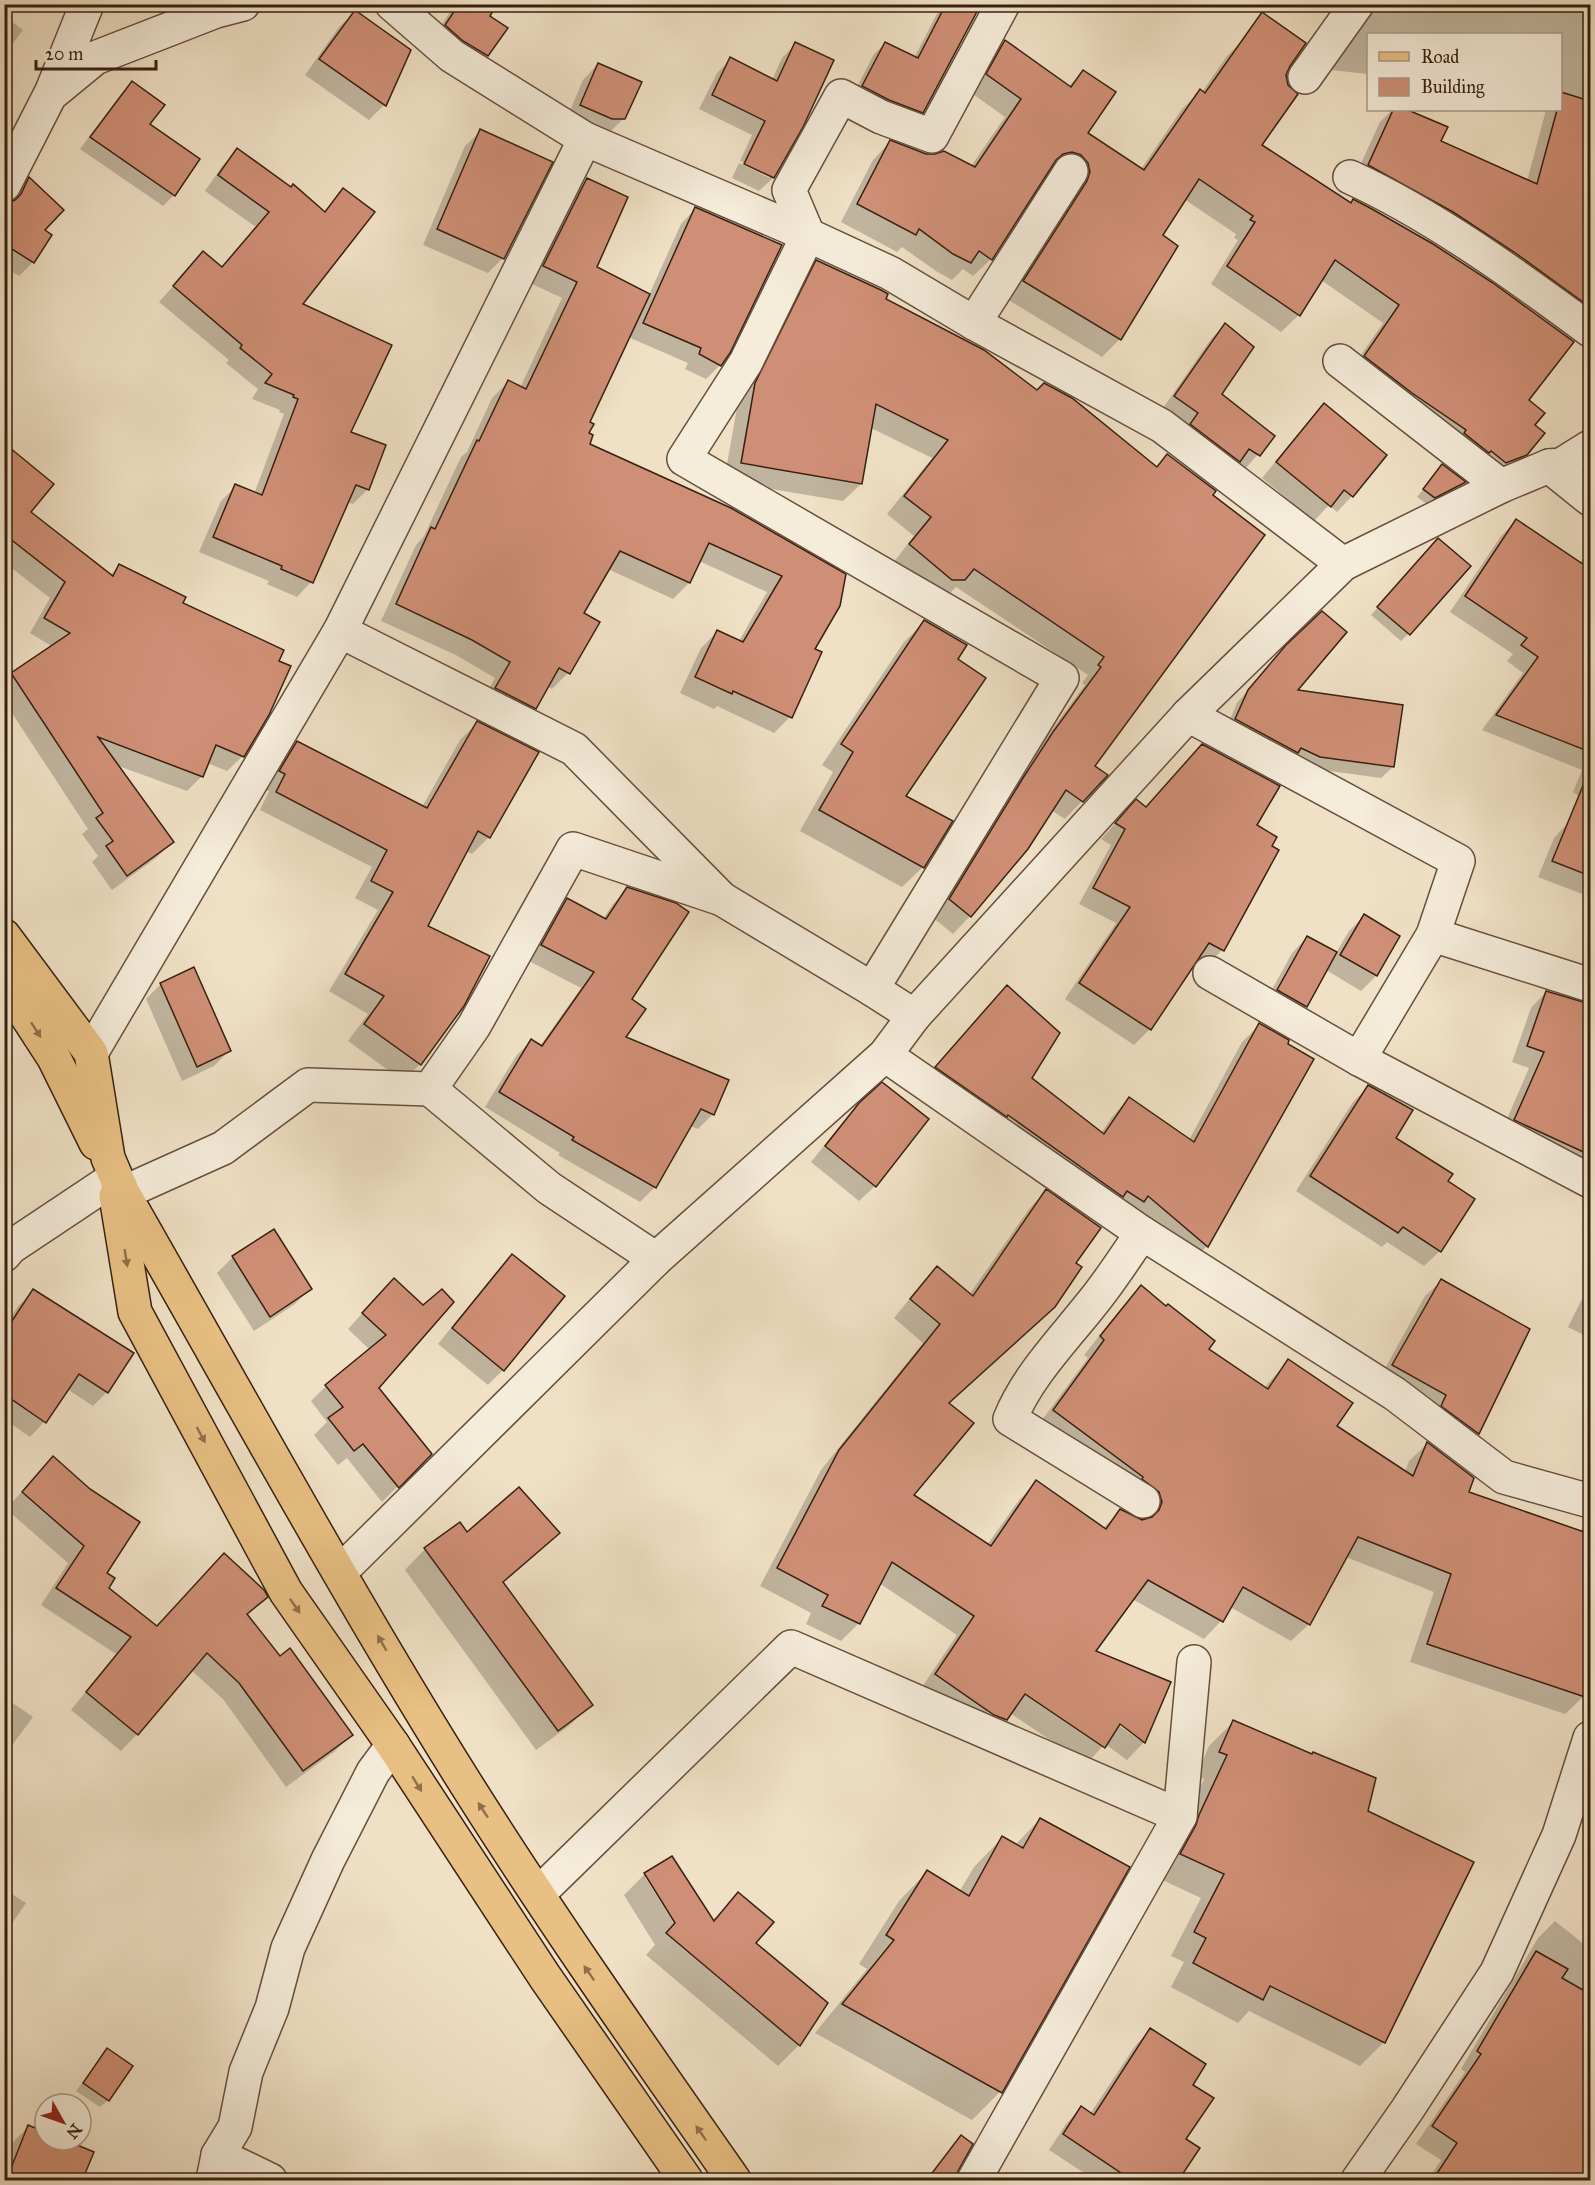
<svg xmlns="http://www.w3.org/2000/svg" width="1595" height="2185" font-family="'IM FELL Great Primer',serif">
<rect width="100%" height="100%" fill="#f0e1c6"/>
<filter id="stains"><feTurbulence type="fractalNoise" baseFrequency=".00333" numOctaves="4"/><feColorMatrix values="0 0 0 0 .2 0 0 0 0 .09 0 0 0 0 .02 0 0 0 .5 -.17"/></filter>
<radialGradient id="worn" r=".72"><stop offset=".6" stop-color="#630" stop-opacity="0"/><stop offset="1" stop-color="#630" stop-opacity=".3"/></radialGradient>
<g fill="#0003" fill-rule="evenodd">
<polygon points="455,4 496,4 488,16 505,28 486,55 472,69 432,40"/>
<polygon points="942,4 980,4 922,112 911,123 852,97 874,54 885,44 914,58"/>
<polygon points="1374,4 1590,4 1590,329 1353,181 1380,122 1392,110 1404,110 1446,128 1439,142 1527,181 1546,110 1560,110 1560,34 1368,34 1368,74 1330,70"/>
<polygon points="355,12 409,51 384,105 369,120 305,75 339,27"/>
<polygon points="4,16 23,30 4,55"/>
<polygon points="1245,38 1285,76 1260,146 1350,204 1353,201 1527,401 1533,425 1526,454 1508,472 1348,374 1383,323 1321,280 1299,315 1281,332 1211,284 1238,240 1234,238 1236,234 1184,199 1161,235 1120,339 1102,357 1007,299 1054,169 1047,171 991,259 973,276 963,269 952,280 936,271 902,247 897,252 841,222 873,160 890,142 926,155 971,166 1005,117 970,92 987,60 1005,42 1068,87 1083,72 1085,134 1141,169 1182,109 1200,91 1202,92 1227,56"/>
<polygon points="796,44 801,126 773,178 759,191 732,178 739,163 770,178 770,175 740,161 752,135 699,109 717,73 731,59 772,80 782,58"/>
<polygon points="598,64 624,118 608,134 566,120 583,80"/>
<polygon points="132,83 174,195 163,206 80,149 121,94"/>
<polygon points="481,131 503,258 488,273 423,245 465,146"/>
<polygon points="238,150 323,213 343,190 301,304 349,433 368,489 353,504 347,502 311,582 297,597 267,584 269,581 199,552 221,501 236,486 254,494 284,414 279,412 280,410 252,399 258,389 226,363 229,360 159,302 203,253 221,268 256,227 205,191 223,165"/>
<polygon points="29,179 33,262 19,276 4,267 4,205 10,204 15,193"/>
<polygon points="587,179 595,268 649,295 681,224 695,209 720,365 706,379 685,369 688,363 628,337 588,422 588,444 844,575 813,650 790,717 774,733 717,706 714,709 680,693 701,648 717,632 739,641 767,592 699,561 689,583 673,599 608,569 582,614 568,673 552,689 547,686 534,708 518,724 480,704 495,678 456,655 381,621 416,545 424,536 461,457 467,452 492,398 508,382 520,388 562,298 528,282 571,195"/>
<polygon points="817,262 884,300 1037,392 1155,468 1167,456 1093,766 1082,801 1065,819 1051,810 970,916 953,934 932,917 1036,751 1085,685 1082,683 1088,675 956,587 946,597 893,563 914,536 887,514 932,458 871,428 861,484 843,501 724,481 738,402 799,280"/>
<polygon points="1225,325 1220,394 1273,437 1245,469 1161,411 1211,339"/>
<polygon points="1324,405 1385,455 1352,496 1337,512 1329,505 1314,521 1262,478 1309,421"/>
<polygon points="4,444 29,512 109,576 119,566 181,603 243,756 227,771 207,763 202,776 187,791 116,765 172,842 156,858 112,890 92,862 98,856 82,834 88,829 4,701 4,681 12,674 53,647 30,633 50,598 4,562"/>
<polygon points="1442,466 1464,483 1457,489 1427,504 1417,497"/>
<polygon points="1516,521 1580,563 1590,549 1590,668 1588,671 1590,672 1590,804 1573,792 1582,770 1482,730 1523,673 1507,661 1513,654 1450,612 1501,536"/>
<polygon points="1431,547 1409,633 1401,641 1371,615"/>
<polygon points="924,622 956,660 904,796 923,867 902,887 800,831 833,772 822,765 904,642"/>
<polygon points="1275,659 1295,691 1393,767 1381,778 1308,768 1225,731 1237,703"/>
<polygon points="477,723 489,837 472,854 466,851 426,927 463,1005 420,1064 403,1081 348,1041 368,1014 329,991 378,910 355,898 372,867 260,810 269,791 263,789 280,760 297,743 422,807 460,740"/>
<polygon points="1202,745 1255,826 1222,950 1207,965 1196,959 1150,1029 1134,1045 1065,999 1116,923 1079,904 1111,845 1101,839 1121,817 1145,808"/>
<polygon points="1569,822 1590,832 1590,897 1538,877 1554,838"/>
<polygon points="628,889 630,1000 624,1037 713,1114 698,1129 690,1126 655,1187 640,1202 558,1155 560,1153 485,1107 516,1056 531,1041 540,1046 581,988 527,960 552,915 567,900 603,919 613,904"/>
<polygon points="1364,916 1398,936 1376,976 1361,991 1326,970 1306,1007 1291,1022 1263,1006 1292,953 1307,937 1336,953 1349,931"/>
<polygon points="1590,941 1590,991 1575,981"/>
<polygon points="161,984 229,1051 214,1066 182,1081 146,999"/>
<polygon points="1007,987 1030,1078 1101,1133 1112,1117 1129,1099 1189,1140 1242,1042 1260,1025 1207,1246 1190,1263 919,1085"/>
<polygon points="1546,992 1590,1005 1590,1176 1500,1135 1529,1068 1512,1062 1531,1008"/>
<polygon points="1368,1087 1394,1138 1446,1182 1440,1251 1424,1266 1387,1242 1382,1247 1296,1191 1353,1102"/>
<polygon points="860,1104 875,1186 859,1201 811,1162 844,1121"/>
<path d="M1046,1191L948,1403L912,1495L987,1545L1019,1500L1037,1482L1103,1528L1120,1511L1142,1521H1144L1142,1511L1036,1428L1088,1358L1084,1355L1124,1305L1142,1287L1207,1349L1264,1388L1288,1361L1335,1427L1405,1472L1409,1461L1427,1444L1467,1493L1580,1531L1590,1521V1675L1583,1697L1565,1714L1410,1662L1434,1592L1346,1557L1309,1624L1291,1641L1230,1607L1221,1621L1204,1639L1132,1599L1094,1652L1144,1742L1127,1760L1105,1744L1086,1764L1010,1713L987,1737L918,1693L957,1635L879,1583L859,1623L841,1641L806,1624L811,1613L760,1586L821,1470L923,1343L894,1318L920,1286L937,1268L969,1295L1029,1209ZM988,1710L1004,1717V1721L987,1713ZM1115,1718L1139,1736V1740L1113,1721Z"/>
<polygon points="274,1232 310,1289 295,1304 254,1331 217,1273 233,1257"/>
<polygon points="512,1256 503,1370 488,1385 438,1344 497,1271"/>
<polygon points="1441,1281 1528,1330 1478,1434 1463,1449 1378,1381 1425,1296"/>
<polygon points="1590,1290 1590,1338 1568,1327 1582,1299"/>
<polygon points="34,1291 107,1392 93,1406 67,1389 44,1422 30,1437 4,1419 4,1328 19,1305"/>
<polygon points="378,1296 422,1307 377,1388 430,1454 382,1502 347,1458 338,1465 314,1435 327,1422 311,1401 326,1386 370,1350 348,1329"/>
<polygon points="37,1475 104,1574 107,1588 156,1628 266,1597 247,1616 279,1658 351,1735 334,1752 286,1787 223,1699 191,1670 137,1734 121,1751 71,1710 116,1654 41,1605 68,1563 6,1509"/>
<polygon points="558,1533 503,1583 591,1704 570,1725 536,1750 405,1570 425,1549 467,1535"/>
<polygon points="4,1697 33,1717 4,1756"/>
<polygon points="1233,1722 1367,1811 1384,2042 1360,2066 1249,2011 1238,2023 1171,1987 1184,1962 1171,1956 1201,1898 1158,1878 1204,1779 1196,1776 1209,1746"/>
<polygon points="1040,1819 1000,2092 972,2120 815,2033 867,1969 859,1964 899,1901 927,1872 959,1892 974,1867 1002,1838 1015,1845"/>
<path d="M645,1874L712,1921L738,1894L754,1943L799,2045L778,2066L646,1955L655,1945L624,1895ZM645,1877H648L680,1928L678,1930Z"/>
<polygon points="4,1889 26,1903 4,1935"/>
<polygon points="1555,1921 1590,1949 1590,2106 1580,2127 1590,2134 1590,2180 1428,2180 1441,2160 1416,2144 1465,2072 1461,2069 1538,1938"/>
<polygon points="1150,2030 1190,2085 1176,2180 1095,2180 1049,2150 1066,2124 1081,2108 1090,2114 1135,2046"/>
<polygon points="107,2050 108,2100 100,2107 76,2091"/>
<polygon points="28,2127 45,2134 45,2140 61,2140 80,2180 4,2180 4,2164 13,2142"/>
<polygon points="961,2137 954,2180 926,2180 954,2144"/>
</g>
<g fill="#cf8f76" stroke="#372010" stroke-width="1.5">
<polygon points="459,4 497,4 490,16 508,28 488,56 463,41 445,25"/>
<polygon points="946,4 981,4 923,113 889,100 862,86 885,42 918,58"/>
<polygon points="355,10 411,50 386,106 319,59"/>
<polygon points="1262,12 1306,43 1290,66 1286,75 1288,85 1298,94 1262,145 1351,203 1353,199 1372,209 1433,244 1493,283 1574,342 1529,400 1545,413 1535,425 1545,433 1527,455 1506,463 1491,451 1489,453 1464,433 1466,430 1412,393 1364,356 1399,305 1335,260 1300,316 1227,266 1255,222 1250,220 1253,216 1199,179 1163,235 1178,246 1121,340 1023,281 1087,181 1090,172 1088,163 1081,155 1072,152 1063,154 1056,160 992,260 979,251 971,263 953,254 919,229 916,235 857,204 890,140 926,154 935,154 944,151 975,167 1021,99 986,74 1005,40 1071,87 1083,70 1116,92 1088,133 1144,170 1200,89 1205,93"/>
<polygon points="795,42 834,60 803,127 774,178 744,164 765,121 712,95 730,57 777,81"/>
<polygon points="598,63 642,82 625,119 612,119 580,105"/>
<polygon points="132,81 165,105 150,124 200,159 175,196 90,137"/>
<polygon points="1561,92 1590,101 1590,307 1514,252 1453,212 1368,165 1393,110 1408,110 1448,127 1441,141 1537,184 1557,110 1560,110"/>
<polygon points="480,129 553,162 504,259 437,229"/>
<polygon points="237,148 291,187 293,184 325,212 343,188 375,212 303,304 392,345 351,432 386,445 369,490 356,485 313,583 281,569 282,566 213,537 235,484 262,495 298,399 293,397 294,395 265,383 272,374 240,348 242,345 173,286 203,251 222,267 269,212 218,175"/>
<polygon points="29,177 64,210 45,230 52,235 34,263 4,244 4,204 15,200 21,194"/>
<polygon points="587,178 628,197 597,267 650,294 590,422 594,424 589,433 593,435 590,444 731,508 846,574 840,606 815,649 822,652 792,718 733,691 732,694 695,677 717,630 743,642 782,576 709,543 690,583 620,551 584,613 600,622 570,674 559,668 536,709 495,688 510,662 472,640 396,604 431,527 435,529 477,440 479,441 508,380 526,389 577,282 543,266"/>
<polygon points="695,207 782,245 730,353 721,366 699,354 701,348 643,323"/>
<polygon points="816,260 881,290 888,294 886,299 984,350 1037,390 1044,383 1072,398 1157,467 1167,454 1216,491 1213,495 1265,535 1095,766 1108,775 1083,802 1066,790 1028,849 971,917 949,899 1023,778 1053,732 1101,667 1098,665 1104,657 974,569 965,580 952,580 909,544 931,517 904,496 948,440 876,404 862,484 741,463 755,383"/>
<polygon points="1225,323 1254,347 1222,394 1275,436 1260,456 1249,449 1240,462 1190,424 1198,413 1174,396"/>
<polygon points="1324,403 1387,455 1353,497 1344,490 1331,507 1276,462"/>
<polygon points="4,443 54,484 31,512 113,576 119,564 186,597 183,603 284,650 279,661 291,666 269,715 244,757 216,745 203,777 98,737 174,842 127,876 106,846 113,841 96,818 103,813 11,673 70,633 44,618 65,582 9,538 4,543"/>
<polygon points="1442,464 1466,482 1435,498 1423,489"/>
<polygon points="1516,519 1590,569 1590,752 1496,715 1538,657 1521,645 1527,638 1465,596"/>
<polygon points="1438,538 1471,566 1410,635 1377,607"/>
<polygon points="1322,611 1347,632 1298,690 1403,705 1394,767 1320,757 1301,748 1298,753 1235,719 1248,690 1286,645"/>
<polygon points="924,620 967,645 958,659 986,678 906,796 953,821 924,868 819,810 853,752 841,744"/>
<polygon points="477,721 539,752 490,838 478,831 428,926 490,956 464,1006 421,1065 364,1024 384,996 345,974 393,892 371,881 387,850 276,792 285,774 279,771 297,741 427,808"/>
<polygon points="1202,744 1280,786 1257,825 1277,837 1272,846 1279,850 1224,951 1209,943 1151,1030 1079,983 1130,907 1093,888 1125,829 1115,823 1136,799 1146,807"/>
<polygon points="1589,771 1590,771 1590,876 1552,861"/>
<polygon points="627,887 676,903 689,912 632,999 646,1009 626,1037 729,1080 714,1115 701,1109 656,1188 572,1140 574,1137 499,1092 531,1039 542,1046 594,972 541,945 567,898 606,919"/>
<polygon points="1364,914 1400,936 1377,976 1340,955"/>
<polygon points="1307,936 1337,952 1307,1007 1277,990"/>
<polygon points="194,967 231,1051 197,1067 160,983"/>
<polygon points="1007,985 1060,1033 1032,1078 1104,1134 1129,1097 1194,1142 1259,1023 1289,1040 1288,1044 1314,1059 1208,1247 1148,1196 1144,1202 1127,1191 1123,1197 1008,1115 1007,1117 935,1067"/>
<polygon points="1546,991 1590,1004 1590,1155 1514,1120 1544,1052 1527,1046"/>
<polygon points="882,1082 929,1119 876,1187 825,1146 859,1103"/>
<polygon points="1368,1085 1413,1110 1396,1138 1453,1174 1448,1181 1475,1199 1441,1252 1403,1227 1398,1233 1310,1176"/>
<polygon points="1046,1189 1101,1228 1076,1263 1082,1267 1055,1307 949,1403 974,1423 914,1495 991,1546 1036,1480 1106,1529 1120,1509 1142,1520 1152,1517 1159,1510 1162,1502 1159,1492 1142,1479 1143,1477 1053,1410 1104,1340 1100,1336 1141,1285 1166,1306 1168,1304 1215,1341 1209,1349 1268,1389 1288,1359 1353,1403 1337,1426 1413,1476 1427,1442 1474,1478 1469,1492 1590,1534 1590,1681 1585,1697 1427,1644 1451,1574 1358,1537 1310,1625 1243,1587 1223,1622 1148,1580 1096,1651 1171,1682 1145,1743 1120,1724 1105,1748 1025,1694 1007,1720 994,1715 935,1674 974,1616 892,1562 860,1624 822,1606 828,1595 777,1568 839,1450 940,1324 910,1299 937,1266 973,1296"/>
<polygon points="274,1229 312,1289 270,1317 232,1256"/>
<polygon points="512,1254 565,1296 504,1371 452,1328"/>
<polygon points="394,1278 423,1305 442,1289 454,1302 379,1388 432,1454 399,1488 363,1444 354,1451 328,1418 343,1407 325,1385 386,1335 362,1313"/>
<polygon points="1441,1279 1530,1329 1479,1434 1441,1406 1446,1395 1392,1365"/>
<polygon points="33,1289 134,1353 108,1393 79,1374 46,1423 4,1394 4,1333"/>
<polygon points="53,1456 90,1489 140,1522 107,1573 115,1578 109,1588 157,1626 224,1553 264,1590 268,1597 247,1614 280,1656 290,1648 353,1735 303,1771 239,1683 207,1653 138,1735 86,1692 131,1637 56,1588 84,1546 22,1492"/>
<polygon points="519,1487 560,1533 503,1582 593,1705 558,1731 424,1548 460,1522 467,1532"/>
<polygon points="1233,1720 1312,1754 1313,1752 1376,1778 1368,1811 1474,1862 1385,2043 1270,1986 1263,2000 1193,1963 1206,1938 1194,1932 1224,1874 1180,1854 1196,1825 1199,1815 1227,1755 1219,1752"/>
<polygon points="1040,1818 1130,1867 1002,2093 842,2004 894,1940 886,1935 927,1870 969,1896 1002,1836 1023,1848"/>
<polygon points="672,1856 714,1921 738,1892 774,1922 756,1943 828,2003 800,2046 666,1933 675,1923 644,1873"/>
<polygon points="1536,1951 1568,1969 1562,1978 1590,1994 1590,2181 1432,2181 1457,2143 1432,2126 1481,2054 1477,2051"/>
<polygon points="1150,2028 1206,2064 1193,2085 1214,2098 1186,2139 1200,2148 1178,2181 1133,2181 1063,2134 1081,2106 1094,2115"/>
<polygon points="107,2048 133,2066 109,2101 83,2083"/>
<polygon points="28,2125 45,2132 45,2140 65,2140 94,2152 82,2181 6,2181"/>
<polygon points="961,2135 973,2144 958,2171 955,2181 926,2181"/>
</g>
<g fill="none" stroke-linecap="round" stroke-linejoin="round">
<g stroke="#65503e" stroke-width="36">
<g id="minor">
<polyline points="392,4 452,56 585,139"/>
<polyline points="1305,77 1357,4"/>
<polyline points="52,91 87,4"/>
<path d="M1350,177C1433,215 1517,276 1590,330"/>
<polyline points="4,185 50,95 95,58 216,11 243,4"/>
<polyline points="974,323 1071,171"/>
<polyline points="1340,361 1501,486"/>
<polyline points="1549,466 1590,499"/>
<polyline points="340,631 574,749 722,899 872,989"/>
<polyline points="1188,715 1458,861 1433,935 1359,1059"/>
<polyline points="1433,935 1590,985"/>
<polyline points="1210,973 1359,1059 1590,1181"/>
<polyline points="914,1016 872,989 1062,678 684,459 746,362 808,235 789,190 841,96 881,117 932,136 1003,4"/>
<polyline points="91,1053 340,631 585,139 808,235 890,273 974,323 1162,426 1343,564"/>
<polyline points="885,1055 1142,1233 1395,1394 1504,1477 1590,1501"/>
<polyline points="430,1089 549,1188 656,1259"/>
<polyline points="123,1193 223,1148 308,1085 430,1089 474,1026 573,849 722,899"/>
<path d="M1142,1233C1126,1256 1111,1280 1093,1302C1064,1339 1028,1375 1010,1419L1143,1501"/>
<polyline points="4,1255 11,1247 113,1179"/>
<polyline points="340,1572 656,1259 885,1055 914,1016 1188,715 1343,564 1501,486 1549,466 1561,465 1590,447"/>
<polyline points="1180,1816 1194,1662"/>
<polyline points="538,1894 791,1647 1180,1816 974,2180"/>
<polyline points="218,2155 270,2180"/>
<polyline points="213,2180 218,2155 235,2127 246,2072 272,2008 288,1948 328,1860 373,1772 393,1745"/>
<polyline points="1358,2180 1407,2110 1497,1972 1559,1835 1590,1738"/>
</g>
</g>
<g stroke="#372010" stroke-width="36">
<g id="major">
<path d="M4,936L91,1053L108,1158L123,1193C236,1390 345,1591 466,1784C551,1919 643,2050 734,2180"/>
<polyline points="4,981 54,1058 96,1143"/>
<polyline points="116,1196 135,1312 286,1592 393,1745 545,1977 686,2180"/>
</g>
</g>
<use href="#minor" stroke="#f5ecda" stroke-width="33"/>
<use href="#major" stroke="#e8c083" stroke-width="33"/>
</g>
<defs><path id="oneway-solid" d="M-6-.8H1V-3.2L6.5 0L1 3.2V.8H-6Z" transform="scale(1.5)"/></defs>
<g fill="#90704a">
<use href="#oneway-solid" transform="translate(36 1030) rotate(57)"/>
<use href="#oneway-solid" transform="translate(126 1258) rotate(81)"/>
<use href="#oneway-solid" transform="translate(201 1435) rotate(62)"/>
<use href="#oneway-solid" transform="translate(295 1606) rotate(55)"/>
<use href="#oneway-solid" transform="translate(382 1643) rotate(-120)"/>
<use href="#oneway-solid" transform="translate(417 1784) rotate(58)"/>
<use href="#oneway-solid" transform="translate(483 1810) rotate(-123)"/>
<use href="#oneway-solid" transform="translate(589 1973) rotate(-125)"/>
<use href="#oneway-solid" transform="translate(701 2133) rotate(-125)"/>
</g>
<rect width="1595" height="2185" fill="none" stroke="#f0e1c6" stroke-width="24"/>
<rect x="6" y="6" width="1583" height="2173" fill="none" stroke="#372010" stroke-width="3"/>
<rect x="12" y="12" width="1571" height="2161" fill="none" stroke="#372010" stroke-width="1.5"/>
<rect x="1367" y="33" width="195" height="78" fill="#f5ecda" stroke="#a99a89" stroke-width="1.5"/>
<rect x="1379" y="52" width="30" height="9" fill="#e8c083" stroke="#a99a89" stroke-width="1.5"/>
<text x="1421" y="63" font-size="18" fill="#372010">Road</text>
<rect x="1379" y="78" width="30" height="18" fill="#cf8f76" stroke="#a99a89" stroke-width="1.5"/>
<text x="1421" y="93" font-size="18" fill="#372010">Building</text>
<g transform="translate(63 2122) rotate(130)"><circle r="28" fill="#f5ecda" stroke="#a99a89" stroke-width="1.5"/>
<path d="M0-4.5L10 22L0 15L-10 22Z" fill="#8f2418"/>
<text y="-9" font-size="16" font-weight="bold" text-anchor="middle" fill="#372010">N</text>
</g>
<path d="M36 60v9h120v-9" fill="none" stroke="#372010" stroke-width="3"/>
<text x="45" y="60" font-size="18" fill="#372010" stroke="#f5ecda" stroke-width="4.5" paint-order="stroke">20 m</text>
<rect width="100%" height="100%" filter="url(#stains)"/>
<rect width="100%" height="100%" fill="url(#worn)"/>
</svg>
